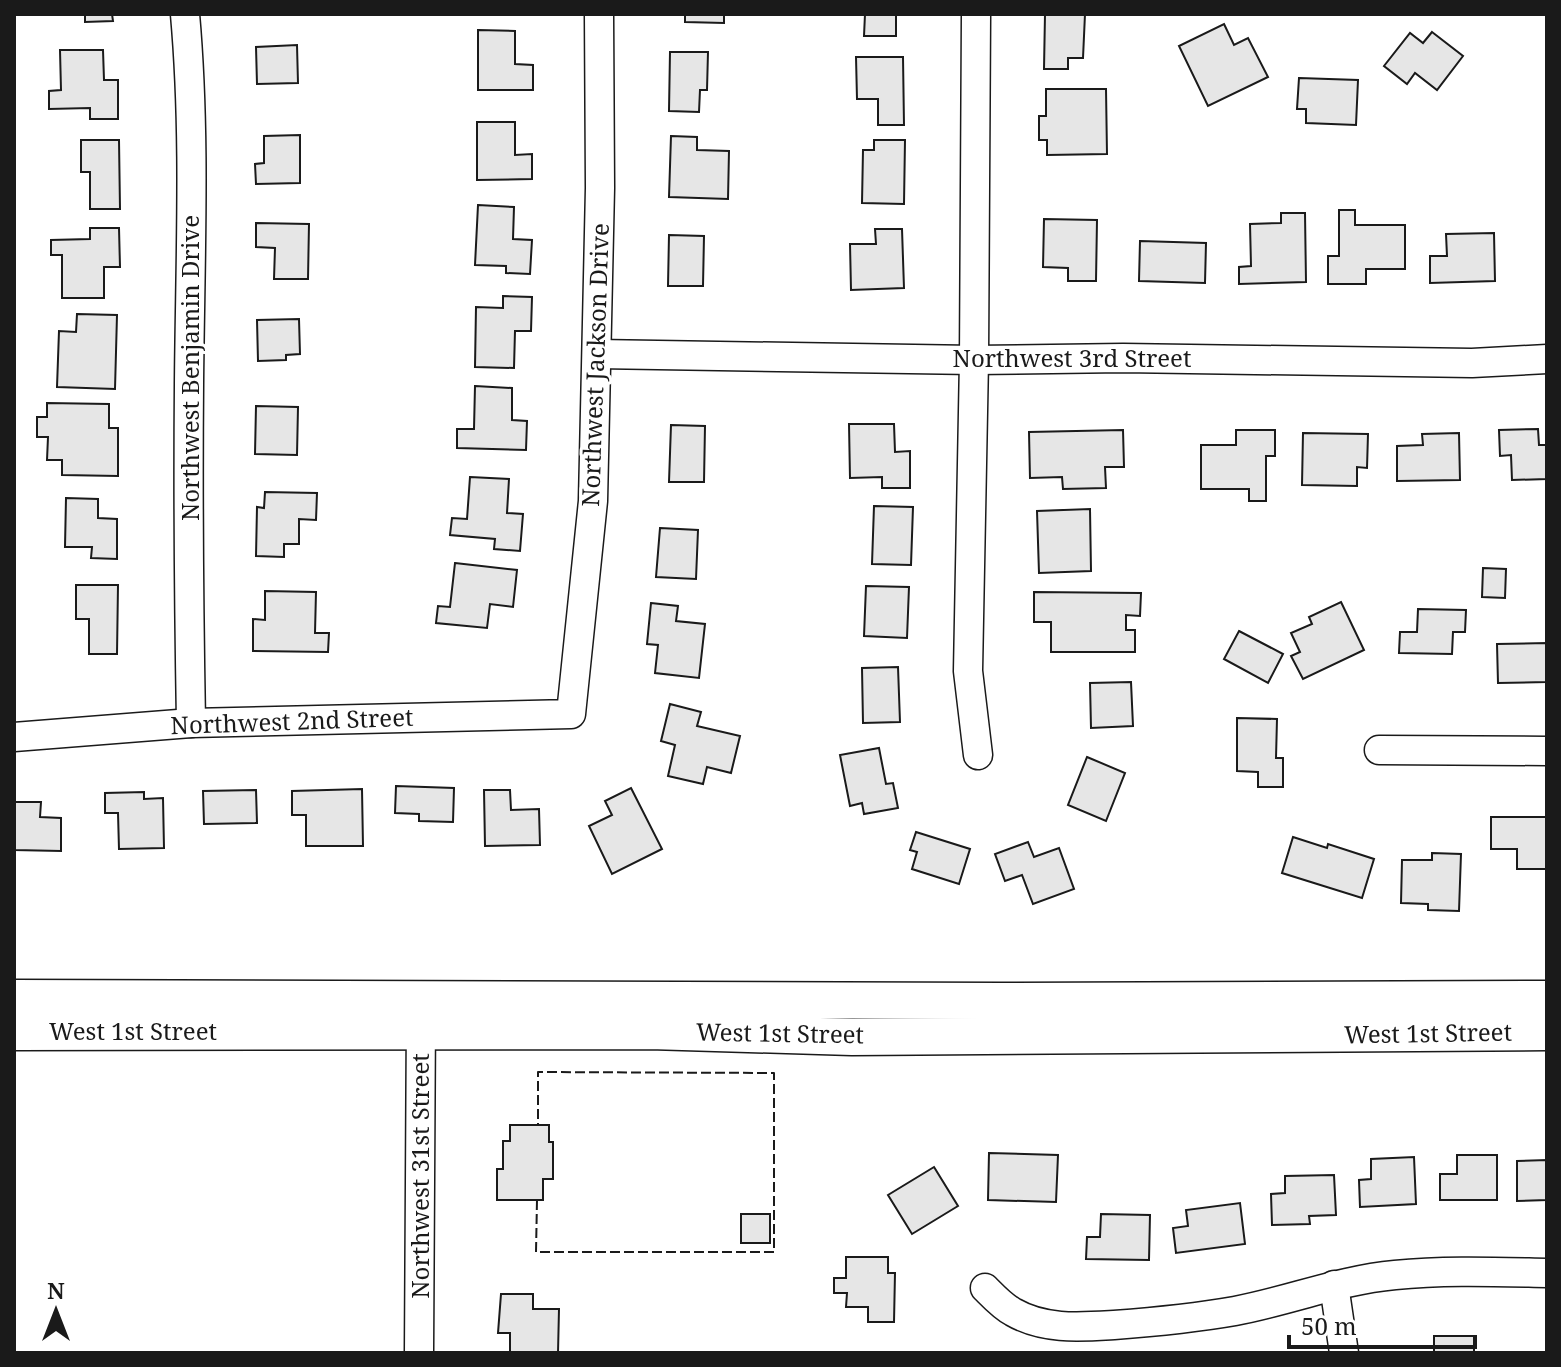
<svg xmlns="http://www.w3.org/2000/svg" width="1561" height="1367" font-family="'Noto Serif',serif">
<rect width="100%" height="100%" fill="#fff"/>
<g fill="#e6e6e6" stroke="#1a1a1a" stroke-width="2">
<polygon points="85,14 112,14 113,21 85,22"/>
<polygon points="685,14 724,14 724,23 685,22"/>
<polygon points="865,14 896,14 896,36 864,36"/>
<polygon points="1045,14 1085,14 1083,58 1068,58 1068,69 1044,69"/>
<polygon points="1224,24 1234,45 1248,38 1268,77 1208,106 1179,46"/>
<polygon points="478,30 515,31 515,64 533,65 533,90 478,90"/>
<polygon points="1432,32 1463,56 1437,90 1415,73 1407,84 1384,66 1410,33 1423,43"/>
<polygon points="297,45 298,83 257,84 256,47"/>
<polygon points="60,50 103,50 104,80 118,80 118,119 90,119 90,108 49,109 49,91 61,90"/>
<polygon points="670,52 708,52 707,90 700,90 699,112 669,111"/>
<polygon points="856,57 903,57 904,125 878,125 878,99 857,99"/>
<polygon points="1299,78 1358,80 1356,125 1306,123 1306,109 1297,109"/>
<polygon points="1046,89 1106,89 1107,154 1047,155 1047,140 1039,140 1039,116 1046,116"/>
<polygon points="477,122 515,122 515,155 532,154 532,179 477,180"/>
<polygon points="300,135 300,183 256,184 255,164 264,163 264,136"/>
<polygon points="671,136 697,137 697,150 729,151 728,199 669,197"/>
<polygon points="81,140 119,140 120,209 90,209 90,172 81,172"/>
<polygon points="874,140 905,140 904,204 862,203 863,150 874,150"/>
<polygon points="478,205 514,207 513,239 532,240 530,274 506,273 506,266 475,265"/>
<polygon points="1339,210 1355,210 1355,225 1405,225 1405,269 1366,269 1366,284 1328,284 1328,256 1339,256"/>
<polygon points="1281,213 1305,213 1306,282 1239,284 1239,267 1251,266 1250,224 1281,223"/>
<polygon points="1044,219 1097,220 1096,281 1068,281 1068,268 1043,267"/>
<polygon points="256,223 309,224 308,279 274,279 275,248 256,247"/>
<polygon points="90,228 119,228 120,267 104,267 104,298 62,298 62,255 51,255 51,240 90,239"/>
<polygon points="875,229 902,229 904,288 851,290 850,244 876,244"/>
<polygon points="1494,233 1495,281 1430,283 1430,256 1447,256 1446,234"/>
<polygon points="669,235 704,236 703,286 668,286"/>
<polygon points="1140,241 1206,243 1205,283 1139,281"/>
<polygon points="503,296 532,297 531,331 515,331 514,368 475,367 476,307 503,308"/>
<polygon points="77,314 117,315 115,389 57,387 59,331 76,332"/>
<polygon points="299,319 300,354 286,355 286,360 258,361 257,320"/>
<polygon points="475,386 512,388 512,420 527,421 526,450 457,448 457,429 474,429"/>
<polygon points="47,403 109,404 109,428 118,428 118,476 62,475 62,460 47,460 48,437 37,437 37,417 47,417"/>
<polygon points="256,406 298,407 297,455 255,454"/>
<polygon points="849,424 894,424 895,452 910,451 910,488 882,488 882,477 850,478"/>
<polygon points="671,425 705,426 704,482 669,482"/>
<polygon points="1538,429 1539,445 1547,445 1547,479 1512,480 1511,455 1500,456 1499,430"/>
<polygon points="1123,430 1124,467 1105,467 1106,488 1063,489 1062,477 1030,478 1029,432"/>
<polygon points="1236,430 1275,430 1275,456 1266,456 1266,501 1249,501 1249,489 1201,489 1201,445 1236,445"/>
<polygon points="1303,433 1368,434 1367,468 1357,467 1357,486 1302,485"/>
<polygon points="1459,433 1460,480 1397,481 1397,446 1423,445 1422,434"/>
<polygon points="470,477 509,479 507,513 523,514 520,551 494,549 495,539 450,535 452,518 467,519"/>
<polygon points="265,492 317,493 316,520 299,519 299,544 284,544 284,557 256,556 257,507 264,508"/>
<polygon points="66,498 98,499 98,518 117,519 117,559 91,558 92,547 65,547"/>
<polygon points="874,506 913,507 911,565 872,564"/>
<polygon points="1090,509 1091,571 1039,573 1037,511"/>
<polygon points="660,528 698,530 696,579 656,577"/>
<polygon points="455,563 517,570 513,607 490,604 487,628 436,623 438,606 450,607"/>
<polygon points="1483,568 1506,569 1505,598 1482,597"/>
<polygon points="76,585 118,585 117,654 89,654 89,619 76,619"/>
<polygon points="866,586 909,587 907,638 864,636"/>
<polygon points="265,591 316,592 315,633 329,633 328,652 253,651 253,619 265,620"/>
<polygon points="1034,592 1141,593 1140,616 1126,615 1126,630 1135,630 1135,652 1051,652 1051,622 1034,622"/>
<polygon points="1341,602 1364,650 1303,679 1291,656 1300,652 1291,633 1312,624 1309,617"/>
<polygon points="651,603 678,606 676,621 705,624 699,678 655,673 658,645 647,644"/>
<polygon points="1418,609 1466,610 1465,632 1453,632 1452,654 1399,653 1400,632 1417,632"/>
<polygon points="1239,631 1283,654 1268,683 1224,659"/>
<polygon points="1547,643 1547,682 1498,683 1497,644"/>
<polygon points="898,667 900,722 863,723 862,668"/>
<polygon points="1131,682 1133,726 1091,728 1090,683"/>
<polygon points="670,704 701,712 697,726 740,736 731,773 707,767 703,784 668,776 675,745 661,741"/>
<polygon points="1237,718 1277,719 1276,758 1283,758 1283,787 1258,787 1258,772 1237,771"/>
<polygon points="879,748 886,784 893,783 898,808 864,814 862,803 850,806 840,755"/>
<polygon points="1087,757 1125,773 1106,821 1068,805"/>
<polygon points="396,786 454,788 453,822 419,821 419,814 395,813"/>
<polygon points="631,788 662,849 612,874 589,826 612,815 605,801"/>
<polygon points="362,789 363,846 306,846 306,815 292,815 292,791"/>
<polygon points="256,790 257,823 204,824 203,791"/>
<polygon points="484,790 510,790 511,810 539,809 540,845 485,846"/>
<polygon points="144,792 144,799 163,798 164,848 119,849 118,813 105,813 105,793"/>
<polygon points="14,802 41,802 40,817 61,818 61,851 14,850"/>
<polygon points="1491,817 1547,817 1547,869 1517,869 1517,849 1491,849"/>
<polygon points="916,832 970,849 959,884 912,869 917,852 910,850"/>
<polygon points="1293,837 1327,848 1328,844 1374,859 1362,898 1282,873"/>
<polygon points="1028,842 1034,857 1059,848 1074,889 1033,904 1022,875 1005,881 995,854"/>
<polygon points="1432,853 1461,854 1459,911 1428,910 1428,904 1401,903 1402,860 1432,860"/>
<polygon points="510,1125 549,1125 549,1142 553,1142 553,1179 543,1179 543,1200 497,1200 497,1169 503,1169 503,1141 510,1141"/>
<polygon points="989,1153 1058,1155 1056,1202 988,1200"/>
<polygon points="1457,1155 1497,1155 1497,1200 1440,1200 1440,1174 1457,1174"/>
<polygon points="1414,1157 1416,1204 1360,1207 1359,1180 1371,1179 1371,1159"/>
<polygon points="1547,1160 1547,1200 1517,1201 1517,1161"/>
<polygon points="934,1167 958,1206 912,1234 888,1195"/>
<polygon points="1334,1175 1336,1215 1309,1216 1310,1224 1272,1225 1271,1194 1285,1193 1285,1176"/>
<polygon points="1240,1203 1245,1244 1176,1253 1173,1228 1188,1226 1186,1210"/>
<rect x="741" y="1214" width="29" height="29"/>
<polygon points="1101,1214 1150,1215 1149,1260 1086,1259 1087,1237 1100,1237"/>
<polygon points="846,1257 888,1257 888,1273 895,1273 894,1322 868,1322 868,1307 846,1307 847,1293 834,1293 834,1278 846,1278"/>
<polygon points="501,1294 533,1294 533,1309 559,1309 558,1353 510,1353 510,1333 498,1333"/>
<rect x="1434" y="1336" width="40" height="17"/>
</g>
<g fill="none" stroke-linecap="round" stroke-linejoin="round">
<g stroke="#1a1a1a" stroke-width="31">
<g id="minor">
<path d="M185,14C196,137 190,260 189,384C188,497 189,610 191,723"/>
<polyline points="976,14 974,360 968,671 978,755"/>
<polyline points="597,354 974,360 1123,358 1472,363 1547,359"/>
<polyline points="14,737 191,723 571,714 593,501 600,188 599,14"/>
<polyline points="1379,750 1547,751"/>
<polyline points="1334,1285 1344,1353"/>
<path d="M985,1288C994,1297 1002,1306 1013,1312C1044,1330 1080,1327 1114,1325C1154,1322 1195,1318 1235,1311C1289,1301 1340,1280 1395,1275C1445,1270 1497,1272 1547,1273"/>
<polyline points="419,1353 421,1011"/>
</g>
</g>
<g stroke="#1a1a1a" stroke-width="39">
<g id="major">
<polyline points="14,998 1000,1001 1547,999"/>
<polyline points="14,1032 650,1031 852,1037 1547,1032"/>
</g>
</g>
<use href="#minor" stroke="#fff" stroke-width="28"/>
<use href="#major" stroke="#fff" stroke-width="36"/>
<polyline stroke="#1a1a1a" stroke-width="2" stroke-dasharray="10 4" stroke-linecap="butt" points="537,1200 536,1252 774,1252 774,1073 538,1072 538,1125"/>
</g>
<g text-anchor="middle" stroke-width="6" stroke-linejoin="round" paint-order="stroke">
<g font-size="24" fill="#1a1a1a" stroke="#fff">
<text x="1072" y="367">Northwest 3rd Street</text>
<text transform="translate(596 365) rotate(-88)" y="8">Northwest Jackson Drive</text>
<text transform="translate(191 368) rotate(-90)" y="8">Northwest Benjamin Drive</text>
<text transform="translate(292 722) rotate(-2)" y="8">Northwest 2nd Street</text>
<text x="133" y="1040">West 1st Street</text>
<text transform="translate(780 1034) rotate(1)" y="8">West 1st Street</text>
<text transform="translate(1428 1034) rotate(-1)" y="8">West 1st Street</text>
<text transform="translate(421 1176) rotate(-90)" y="8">Northwest 31st Street</text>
</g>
</g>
<rect width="1561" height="1367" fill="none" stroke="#1a1a1a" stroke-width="32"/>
<g transform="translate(56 1311)" stroke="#ffffff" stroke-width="6" paint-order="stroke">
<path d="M0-6L14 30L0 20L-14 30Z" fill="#1a1a1a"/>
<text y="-12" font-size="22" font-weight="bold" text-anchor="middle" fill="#1a1a1a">N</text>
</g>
<path d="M1289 1335v12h186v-12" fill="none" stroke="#1a1a1a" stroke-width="4"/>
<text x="1301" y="1335" font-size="24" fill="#1a1a1a" stroke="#ffffff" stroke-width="6" paint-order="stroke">50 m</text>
</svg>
